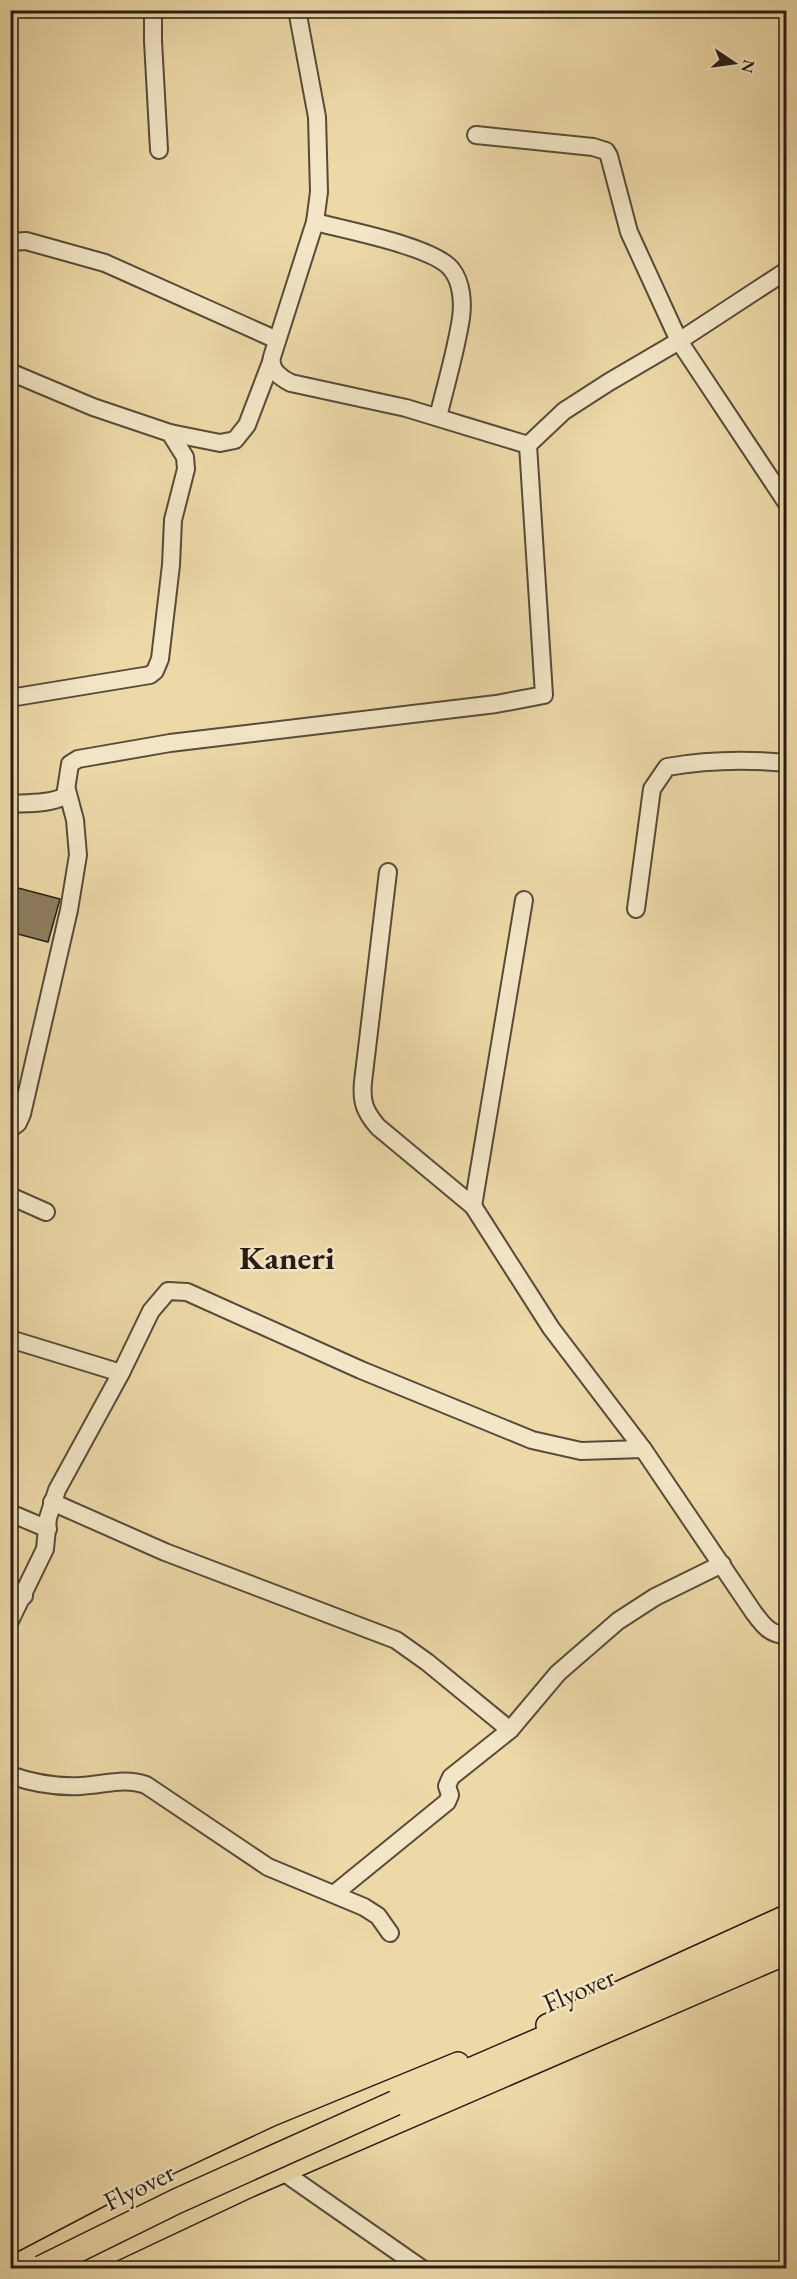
<svg xmlns="http://www.w3.org/2000/svg" width="797" height="2279" font-family="'EB Garamond',serif">
<rect width="100%" height="100%" fill="#edd9a8"/>
<filter id="stains"><feTurbulence type="fractalNoise" baseFrequency=".00333" numOctaves="4"/><feColorMatrix values="0 0 0 0 .2 0 0 0 0 .09 0 0 0 0 .02 0 0 0 .5 -.17"/></filter>
<radialGradient id="worn" r=".72"><stop offset=".6" stop-color="#630" stop-opacity="0"/><stop offset="1" stop-color="#630" stop-opacity=".3"/></radialGradient>
<polygon fill="#8e7e61" stroke="#271c14" stroke-width="1.5" points="18,888 60,899 48,942 10,932 10,914"/>
<g fill="none" stroke-linecap="round" stroke-linejoin="round">
<g stroke="#584b39" stroke-width="20">
<g id="minor">
<polyline points="153,10 153,41 159,150"/>
<path d="M297,10L317,117L319,192L315,222L272,357C269,370 281,378 291,383L406,408L528,445"/>
<polyline points="476,135 593,147 606,151 609,156 629,232 679,341 786,502"/>
<path d="M315,222C345,230 436,247 452,270C462,283 463,303 461,318C456,351 446,384 438,417"/>
<polyline points="10,242 26,241 105,263 277,340"/>
<polyline points="10,372 93,407 170,433 185,457 186,469 173,520 171,565 160,659 155,671 150,675 10,698"/>
<polyline points="170,433 220,443 235,440 247,425 271,362"/>
<path d="M10,804C28,803 50,804 65,796L70,764L78,759L170,743L496,704L544,695L528,445L564,411L609,382L679,341L786,271"/>
<path d="M388,872L363,1082C361,1102 365,1112 378,1127L473,1206L551,1328L643,1449"/>
<path d="M636,909L652,789L667,767C707,760 745,759 786,763"/>
<polyline points="10,1129 18,1123 22,1114 69,910 78,855 75,820 67,790"/>
<polyline points="10,1196 46,1212"/>
<polyline points="473,1206 524,900"/>
<polyline points="10,1339 121,1373"/>
<polyline points="52,1502 165,1552 396,1640 427,1662 510,1730"/>
<polyline points="10,1513 48,1529"/>
<polyline points="10,1587 24,1596"/>
<path d="M10,1621L45,1549L48,1518L57,1490L121,1373L151,1311L168,1291L187,1292L361,1370L532,1440L581,1451L643,1449L754,1613C763,1625 770,1635 786,1635"/>
<path d="M10,1775C32,1783 58,1787 81,1786C104,1785 124,1777 146,1785L268,1867L364,1907L378,1916L390,1933"/>
<polyline points="334,1894 447,1802 450,1795 447,1786 451,1777 510,1730 558,1673 618,1621 655,1597 722,1564"/>
<polyline points="276,2167 421,2268"/>
</g>
</g>
<g stroke="#271c14" stroke-width="24">
<g id="major">
<polyline points="547,2025 786,1916"/>
<polyline points="11,2268 112,2215 280,2136 458,2063"/>
<polyline points="76,2268 248,2187 786,1954"/>
</g>
</g>
<g stroke="#271c14" stroke-width="27">
<polyline id="highway" points="395,2103 672,1983 786,1930"/>
</g>
<use href="#minor" stroke="#f3e6c6" stroke-width="16"/>
<use href="#major" stroke="#edd9a8" stroke-width="21"/>
<use href="#highway" stroke="#edd9a8" stroke-width="24"/>
<g stroke="#271c14" stroke-width="27" stroke-linecap="butt">
<polyline id="highway-bridge" points="41,2268 177,2201 395,2103"/>
</g>
<use href="#highway-bridge" stroke="#edd9a8" stroke-width="24"/>
</g>
<g text-anchor="middle" stroke-width="5" stroke-linejoin="round" paint-order="stroke">
<g font-size="27" fill="#271c14" stroke="#f3e6c6">
<text transform="translate(579 1990) rotate(-23)" y="9">Flyover</text>
<text transform="translate(139 2187) rotate(-26)" y="9">Flyover</text>
</g>
<g font-size="33" font-weight="bold" fill="#271c14" stroke="#f3e6c6">
<text x="287" y="1269">Kaneri</text>
</g>
</g>
<rect width="797" height="2279" fill="none" stroke="#edd9a8" stroke-width="36"/>
<rect x="12" y="12" width="773" height="2255" fill="none" stroke="#271c14" stroke-width="3"/>
<rect x="18" y="18" width="761" height="2243" fill="none" stroke="#271c14" stroke-width="1.5"/>
<g transform="translate(734 63) rotate(103)" stroke="#f3e6c6" stroke-width="4.5" paint-order="stroke">
<path d="M0-4.5L10 22L0 15L-10 22Z" fill="#271c14"/>
<text y="-9" font-size="16" font-weight="bold" text-anchor="middle" fill="#271c14">N</text>
</g>
<rect width="100%" height="100%" filter="url(#stains)"/>
<rect width="100%" height="100%" fill="url(#worn)"/>
</svg>
